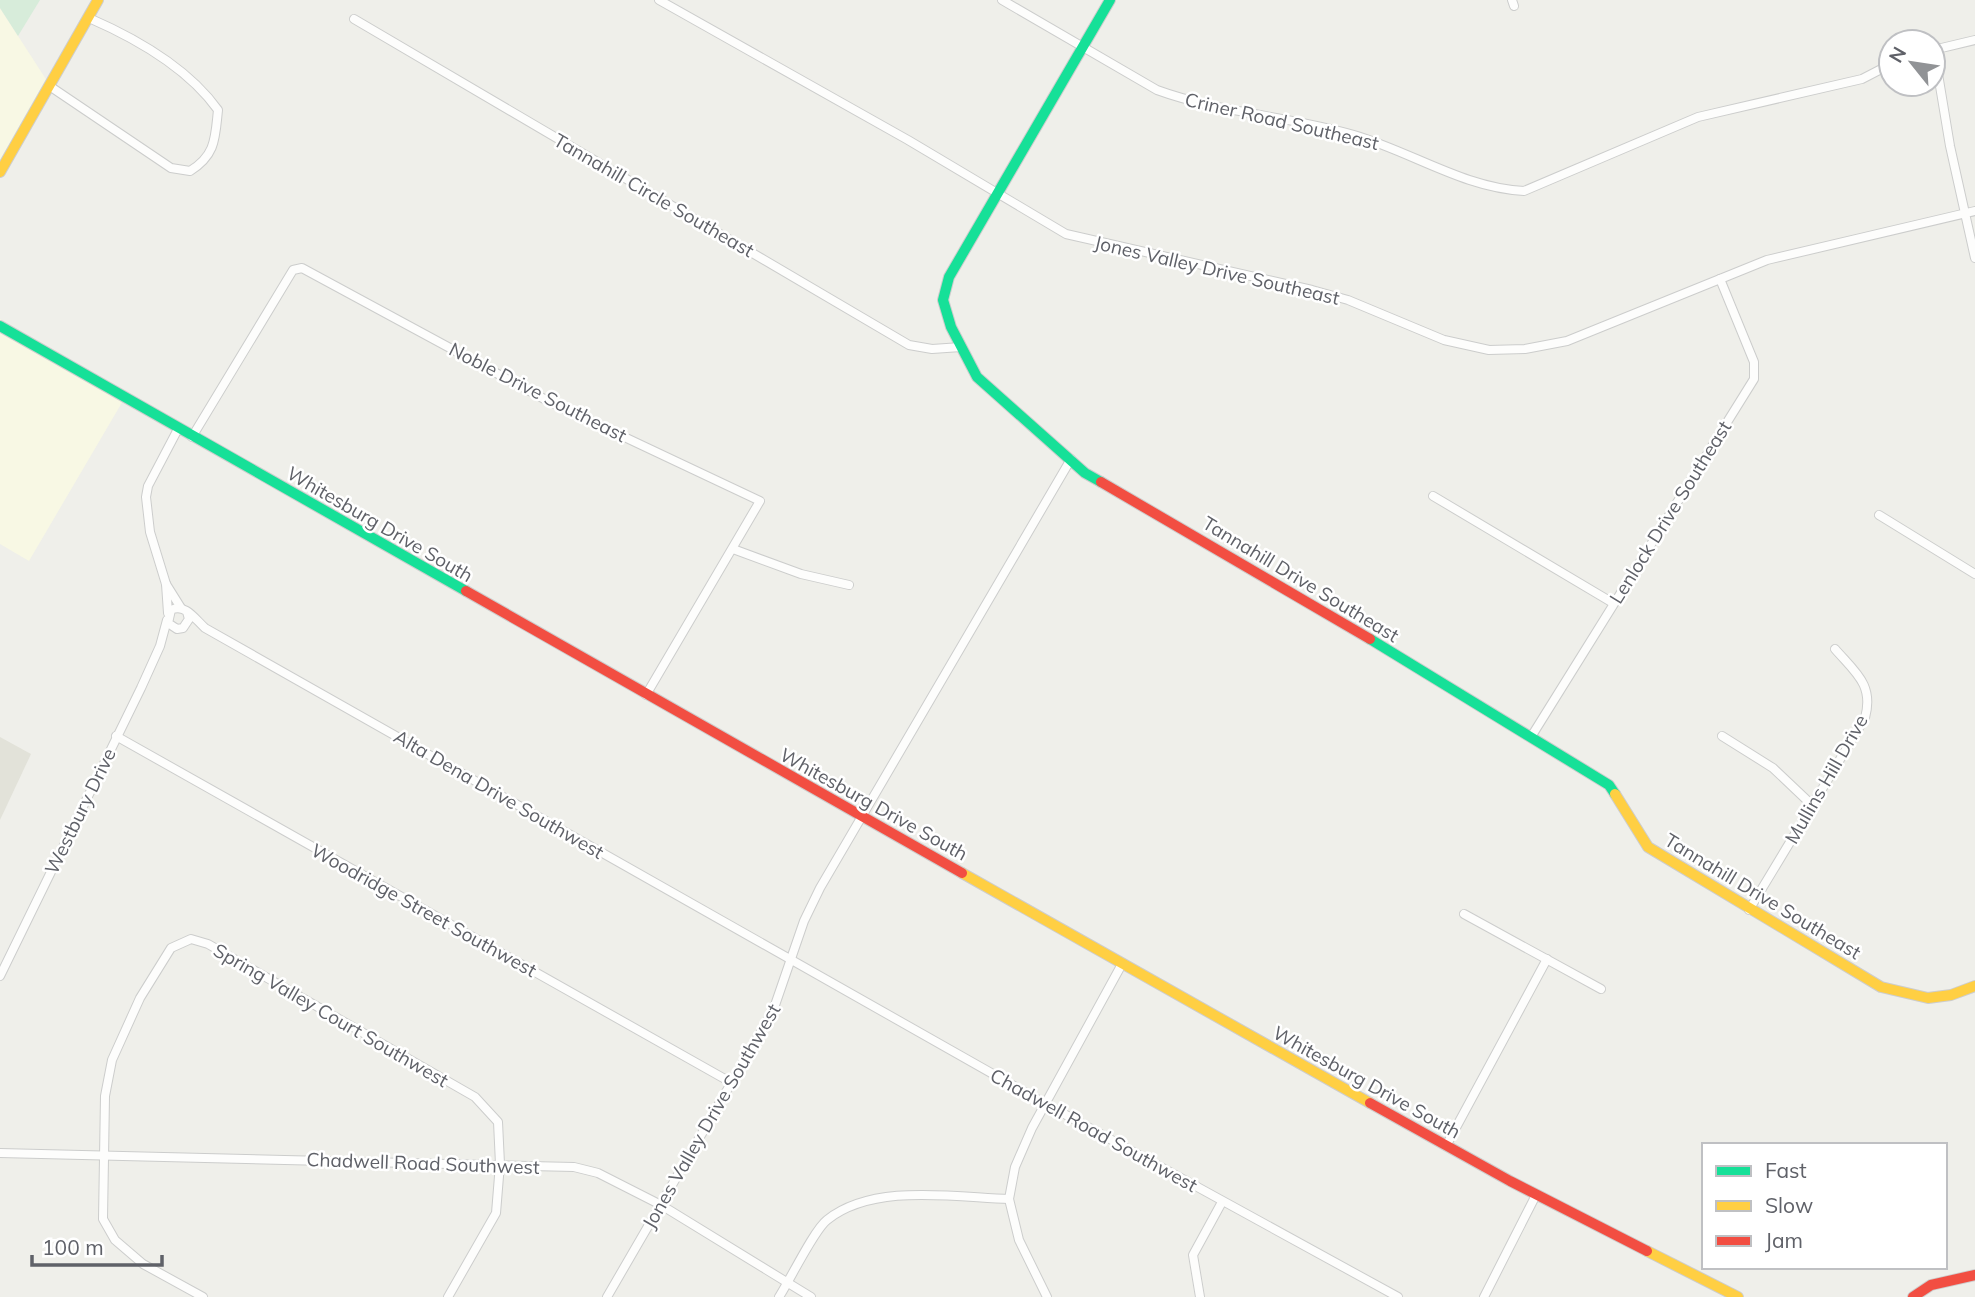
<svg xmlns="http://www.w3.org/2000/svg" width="1975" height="1297" font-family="Mulish,sans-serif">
<rect width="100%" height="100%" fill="#efefea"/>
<g fill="#f8f8e4">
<polygon points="0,8 51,87 0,169"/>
<polygon points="0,319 127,394 29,561 0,544"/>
</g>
<polygon fill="#e2e2d9" points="0,737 31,754 0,820"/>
<polygon fill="#d7ecda" points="0,0 40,0 18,36 0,8"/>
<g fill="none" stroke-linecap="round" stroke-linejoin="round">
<g stroke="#cccdcc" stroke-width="10">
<g id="street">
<polyline points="659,0 908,140 1066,234 1312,290 1348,300 1444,340 1489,350 1525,349 1567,341 1767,260 1975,211"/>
<path d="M1002,0L1157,90C1220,113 1289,116 1354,135C1412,152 1464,188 1524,191L1698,117L1862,79L1891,64"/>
<polyline points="1512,0 1514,6"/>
<polyline points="354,19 909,345 932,349 961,347"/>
<polyline points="1933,50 1975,40"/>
<polyline points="1934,50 1950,146 1975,258"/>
<path d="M51,87L171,168L190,171C216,155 215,138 218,110C188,68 135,38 89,18"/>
<polyline points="192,437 293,270 302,268 548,401 760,501 646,695"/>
<polyline points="1433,496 1613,603"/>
<polyline points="1879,515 1975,574"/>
<polyline points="733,549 801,574 849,585"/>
<polyline points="166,584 181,608"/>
<path d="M187,612L189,619L183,628L177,629L168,623L171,610C185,603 195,619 205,628L1046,1104L1398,1297"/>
<polyline points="168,613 166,584 150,532 146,497 148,486 178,429"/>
<polyline points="116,736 732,1083"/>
<polyline points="1722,736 1773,768 1812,805"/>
<polyline points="1531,737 1754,379 1754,362 1720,279"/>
<path d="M1749,910L1865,718C1874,685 1856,673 1835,649"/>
<polyline points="1464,914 1601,989"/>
<polyline points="0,976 141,688 160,646 167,620"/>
<polyline points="1446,1146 1547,959"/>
<polyline points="0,1153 574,1167 598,1173 661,1205 811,1297"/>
<polyline points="203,1297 143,1264 115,1240 103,1219 105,1096 112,1060 140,998 171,948 191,939 208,944 475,1097 498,1122 500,1164 496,1213 448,1297"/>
<polyline points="607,1297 773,1011 804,921 820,888 1071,459"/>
<path d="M779,1297C790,1280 814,1230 827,1220C873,1183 953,1197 1009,1199"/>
<polyline points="1047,1297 1019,1240 1009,1199 1015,1167 1032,1128 1122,964"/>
<polyline points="1200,1297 1193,1255 1222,1202"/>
<polyline points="1484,1297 1536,1195"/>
</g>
</g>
<g stroke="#cdcdcd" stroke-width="12">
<g id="fast">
<polyline points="0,326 466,591"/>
<polyline points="1101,482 1085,473 977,377 951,327 943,300 949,277 1110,0"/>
<polyline points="1370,639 1609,785 1615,794"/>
</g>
</g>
<g stroke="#cdcdcd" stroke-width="12">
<g id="slow">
<polyline points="0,172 98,0"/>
<polyline points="1615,794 1648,847 1881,987 1928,998 1951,995 1975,986"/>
<polyline points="962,873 1370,1103"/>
<polyline points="1647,1251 1738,1297"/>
</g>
</g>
<g stroke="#cdcdcd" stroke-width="12">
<g id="jam">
<polyline points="1101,482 1370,639"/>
<polyline points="466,591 962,873"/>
<polyline points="1370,1103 1510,1181 1647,1251"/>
<polyline points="1913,1297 1931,1285 1975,1275"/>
</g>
</g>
<use href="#street" stroke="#fdfdfc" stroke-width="8"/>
<use href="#fast" stroke="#16e098" stroke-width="10"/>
<use href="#slow" stroke="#ffcf43" stroke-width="10"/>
<use href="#jam" stroke="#f24e42" stroke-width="10"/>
</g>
<g text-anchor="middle" stroke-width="5" stroke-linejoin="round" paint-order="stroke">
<g font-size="19" fill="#5f6168" stroke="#fff">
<text transform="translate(1282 121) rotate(13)" y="7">Criner Road Southeast</text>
<text transform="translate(654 195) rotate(30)" y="7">Tannahill Circle Southeast</text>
<text transform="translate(1217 270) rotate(13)" y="7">Jones Valley Drive Southeast</text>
<text transform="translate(538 392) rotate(27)" y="7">Noble Drive Southeast</text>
<text transform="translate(1670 512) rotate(-58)" y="7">Lenlock Drive Southeast</text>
<text transform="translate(380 524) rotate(30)" y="7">Whitesburg Drive South</text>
<text transform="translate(1301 579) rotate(31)" y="7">Tannahill Drive Southeast</text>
<text transform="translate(1826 779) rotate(-60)" y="7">Mullins Hill Drive</text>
<text transform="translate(499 794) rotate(30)" y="7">Alta Dena Drive Southwest</text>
<text transform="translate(874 804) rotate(29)" y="7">Whitesburg Drive South</text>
<text transform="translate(80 811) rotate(-64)" y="7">Westbury Drive</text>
<text transform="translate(1763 896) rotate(31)" y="7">Tannahill Drive Southeast</text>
<text transform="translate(424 910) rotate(29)" y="7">Woodridge Street Southwest</text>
<text transform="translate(331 1015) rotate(30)" y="7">Spring Valley Court Southwest</text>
<text transform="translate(1367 1082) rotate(29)" y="7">Whitesburg Drive South</text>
<text transform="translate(711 1116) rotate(-60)" y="7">Jones Valley Drive Southwest</text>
<text transform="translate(1094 1130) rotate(29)" y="7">Chadwell Road Southwest</text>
<text transform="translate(423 1163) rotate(2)" y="7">Chadwell Road Southwest</text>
</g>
</g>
<rect x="1702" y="1143" width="245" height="126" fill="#ffffff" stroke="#bfc0c3" stroke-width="2"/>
<rect x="1716" y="1166" width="35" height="10" fill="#16e098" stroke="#bfc0c3" stroke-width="2"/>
<text x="1765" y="1178" font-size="21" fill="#5f6168">Fast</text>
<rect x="1716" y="1201" width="35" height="10" fill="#ffcf43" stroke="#bfc0c3" stroke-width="2"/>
<text x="1765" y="1213" font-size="21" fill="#5f6168">Slow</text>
<rect x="1716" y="1236" width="35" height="10" fill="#f24e42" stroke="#bfc0c3" stroke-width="2"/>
<text x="1765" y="1248" font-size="21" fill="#5f6168">Jam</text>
<g transform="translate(1912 63) rotate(300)"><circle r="33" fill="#ffffff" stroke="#bfc0c3" stroke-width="2"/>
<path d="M0-5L12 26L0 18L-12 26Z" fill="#919396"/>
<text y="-10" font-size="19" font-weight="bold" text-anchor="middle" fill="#5f6168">N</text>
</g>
<path d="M32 1255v10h130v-10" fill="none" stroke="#5f6168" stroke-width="3.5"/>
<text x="42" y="1255" font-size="21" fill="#5f6168" stroke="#ffffff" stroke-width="5" paint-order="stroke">100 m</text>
</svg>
